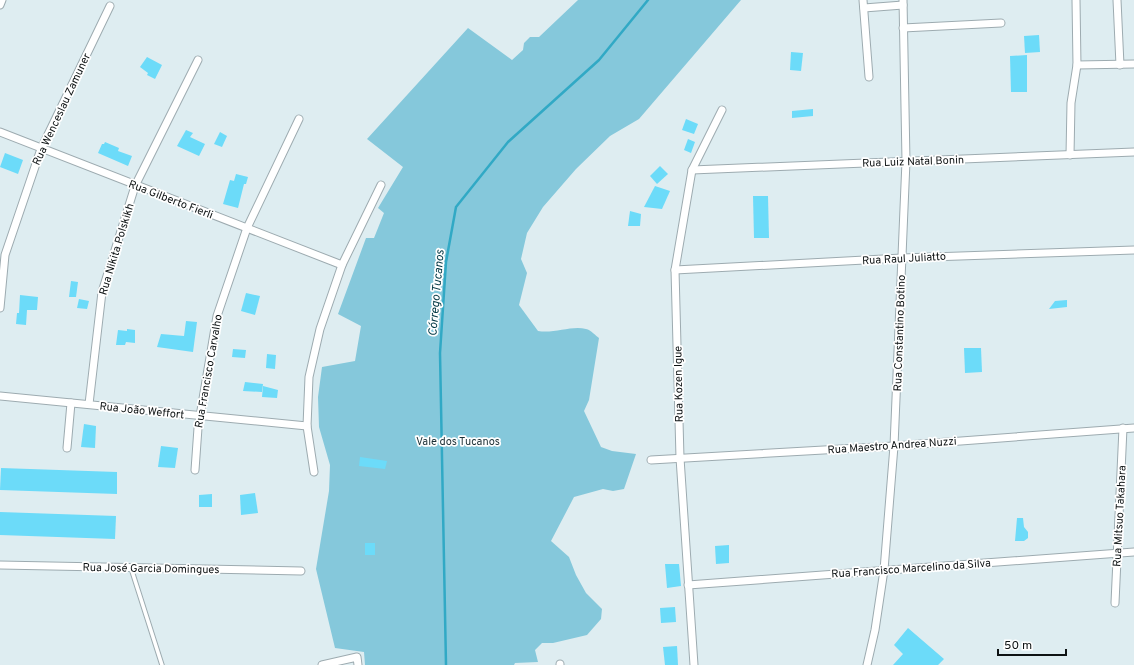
<svg xmlns="http://www.w3.org/2000/svg" width="1134" height="665" font-family="Overpass,sans-serif">
<rect width="100%" height="100%" fill="#deedf1"/>
<path fill="#85c8db" d="M578,0H741L639,119L610,136L576,169L543,207L527,233L521,259L527,273L519,305L538,331C554,334 572,325 586,329C591,330 596,336 599,338L589,400L584,411L601,447L612,451L636,454L624,489L613,491L603,489L574,497L551,541L569,557L576,575L586,593L602,609L601,619L587,635L553,643H542L535,650L538,662L515,663L514,665H365L364,652L335,648L316,569L329,491L330,465L319,427L318,397L322,367L355,361L361,326L338,314L366,238H374L384,213L378,208L403,167L367,139L468,28L512,60L523,50L524,43L530,37H539Z"/>
<g fill="none" stroke-linecap="round" stroke-linejoin="round">
<polyline stroke="#31a9c5" stroke-width="2.5" points="446,665 440,353 446,262 456,207 508,142 599,60 648,0"/>
</g>
<g fill="#6cdbf9">
<polygon points="1039,35 1040,52 1025,53 1024,36"/>
<polygon points="791,52 803,53 801,71 790,70"/>
<polygon points="1027,55 1027,92 1011,92 1010,56"/>
<polygon points="147,57 162,65 155,79 147,75 148,73 140,67"/>
<polygon points="813,109 813,116 792,118 792,111"/>
<polygon points="686,119 698,124 694,134 682,130"/>
<polygon points="186,130 193,133 190,137 205,144 199,156 177,146"/>
<polygon points="220,132 227,136 222,147 214,144"/>
<polygon points="688,139 695,142 691,153 684,150"/>
<polygon points="105,142 119,148 118,151 132,156 128,166 98,153 102,144 104,144"/>
<polygon points="5,153 23,160 18,174 0,167"/>
<polygon points="660,166 668,174 657,184 650,176"/>
<polygon points="236,174 248,177 246,184 244,184 238,208 223,204 230,180 234,181"/>
<polygon points="655,186 670,191 662,209 644,207"/>
<polygon points="753,196 768,196 769,238 754,238"/>
<polygon points="630,211 641,214 640,226 628,226"/>
<polygon points="71,281 78,282 76,297 69,297"/>
<polygon points="246,293 260,296 255,315 241,311"/>
<polygon points="20,295 38,297 37,310 27,310 26,325 16,324 17,313 19,313"/>
<polygon points="79,299 89,301 87,309 77,308"/>
<polygon points="1067,300 1067,307 1049,309 1055,301"/>
<polygon points="186,321 197,322 193,352 157,347 161,334 184,336"/>
<polygon points="127,329 135,330 135,343 126,342 125,345 116,345 118,330 127,331"/>
<polygon points="964,348 981,348 982,372 965,373"/>
<polygon points="233,349 246,350 245,358 232,357"/>
<polygon points="267,354 276,355 275,369 266,368"/>
<polygon points="245,382 263,384 262,392 243,391"/>
<polygon points="263,386 278,390 277,398 262,397"/>
<polygon points="84,424 96,426 95,448 81,447"/>
<polygon points="161,446 178,448 175,468 158,467"/>
<polygon points="360,457 387,461 385,469 359,466"/>
<polygon points="1,468 117,472 117,494 0,490"/>
<polygon points="255,493 258,513 241,515 240,495"/>
<polygon points="212,494 212,507 199,507 199,495"/>
<polygon points="0,512 116,516 115,539 0,535"/>
<polygon points="1017,518 1023,518 1024,527 1028,532 1028,538 1024,541 1015,541"/>
<rect x="365" y="543" width="10" height="12"/>
<polygon points="729,545 729,563 716,564 715,546"/>
<polygon points="665,564 679,564 681,586 667,588"/>
<polygon points="675,607 676,622 661,623 660,608"/>
<polygon points="908,628 944,659 938,665 893,665 903,654 894,645"/>
<polygon points="677,646 678,665 665,665 663,647"/>
</g>
<g fill="none" stroke-linecap="round" stroke-linejoin="round">
<g stroke="#9dabb0" stroke-width="5.5">
<polyline id="lane" points="131,568 162,665"/>
</g>
<g stroke="#9dabb0" stroke-width="9">
<g id="street">
<polyline points="863,0 869,77"/>
<polyline points="1117,0 1120,65"/>
<polyline points="0,5 2,0"/>
<polyline points="864,8 903,5"/>
<polyline points="903,28 1001,23"/>
<polyline points="1077,65 1134,64"/>
<polyline points="0,132 342,265"/>
<polyline points="1070,155 1071,103 1077,65 1076,0"/>
<polyline points="692,170 1134,152"/>
<polyline points="675,270 902,258 1134,250"/>
<polyline points="0,308 5,255 41,149 110,6"/>
<polyline points="0,396 307,426"/>
<polyline points="89,404 102,292 135,186 198,60"/>
<polyline points="67,448 71,403"/>
<polyline points="651,460 894,446 1134,428"/>
<polyline points="195,470 198,428 217,316 247,228 299,119"/>
<polyline points="314,472 307,426 309,377 320,329 342,265 381,185"/>
<polyline points="0,565 301,571"/>
<polyline points="688,585 1134,552"/>
<polyline points="1115,603 1123,428"/>
<polyline points="322,665 357,657 358,665"/>
<polyline points="560,665 560,664"/>
<polyline points="694,665 680,458 675,270 692,170 722,110"/>
<polyline points="867,665 875,630 884,570 894,446 906,161 903,0"/>
</g>
</g>
<use href="#lane" stroke="#fff" stroke-width="3.5"/>
<use href="#street" stroke="#fff" stroke-width="7"/>
</g>
<g text-anchor="middle" stroke-width="3.5" stroke-linejoin="round" paint-order="stroke">
<g font-size="11" fill="#0e1314" stroke="#fff">
<text transform="translate(61 109) rotate(-65)" y="4">Rua Wenceslau Zamuner</text>
<text transform="translate(913 161) rotate(-2)" y="4">Rua Luiz Natal Bonin</text>
<text transform="translate(171 199) rotate(21)" y="4">Rua Gilberto Fierli</text>
<text transform="translate(116 249) rotate(-73)" y="4">Rua Nikita Polskikh</text>
<text transform="translate(904 258) rotate(-3)" y="4">Rua Raul Juliatto</text>
<text transform="translate(899 333) rotate(-88)" y="4">Rua Constantino Botino</text>
<text transform="translate(208 371) rotate(-80)" y="4">Rua Francisco Carvalho</text>
<text transform="translate(678 384) rotate(-91)" y="4">Rua Kozen Igue</text>
<text transform="translate(142 410) rotate(6)" y="4">Rua João Weffort</text>
<text transform="translate(892 445) rotate(-4)" y="4">Rua Maestro Andrea Nuzzi</text>
<text transform="translate(1119 516) rotate(-87)" y="4">Rua Mitsuo Takahara</text>
<text transform="translate(151 568) rotate(1)" y="4">Rua José Garcia Domingues</text>
<text transform="translate(911 568) rotate(-4)" y="4">Rua Francisco Marcelino da Silva</text>
</g>
<g font-size="11" fill="#1b2f35" stroke="#fff">
<text x="458" y="445">Vale dos Tucanos</text>
</g>
<g font-size="12" font-style="italic" fill="#003743" stroke="#fff">
<text transform="translate(436 293) rotate(-85)" y="4">Córrego Tucanos</text>
</g>
</g>
<path d="M998 649v6h68v-6" fill="none" stroke="#0e1314" stroke-width="2"/>
<text x="1004" y="649" font-size="12" fill="#0e1314" stroke="#ffffff" stroke-width="3" paint-order="stroke">50 m</text>
</svg>
